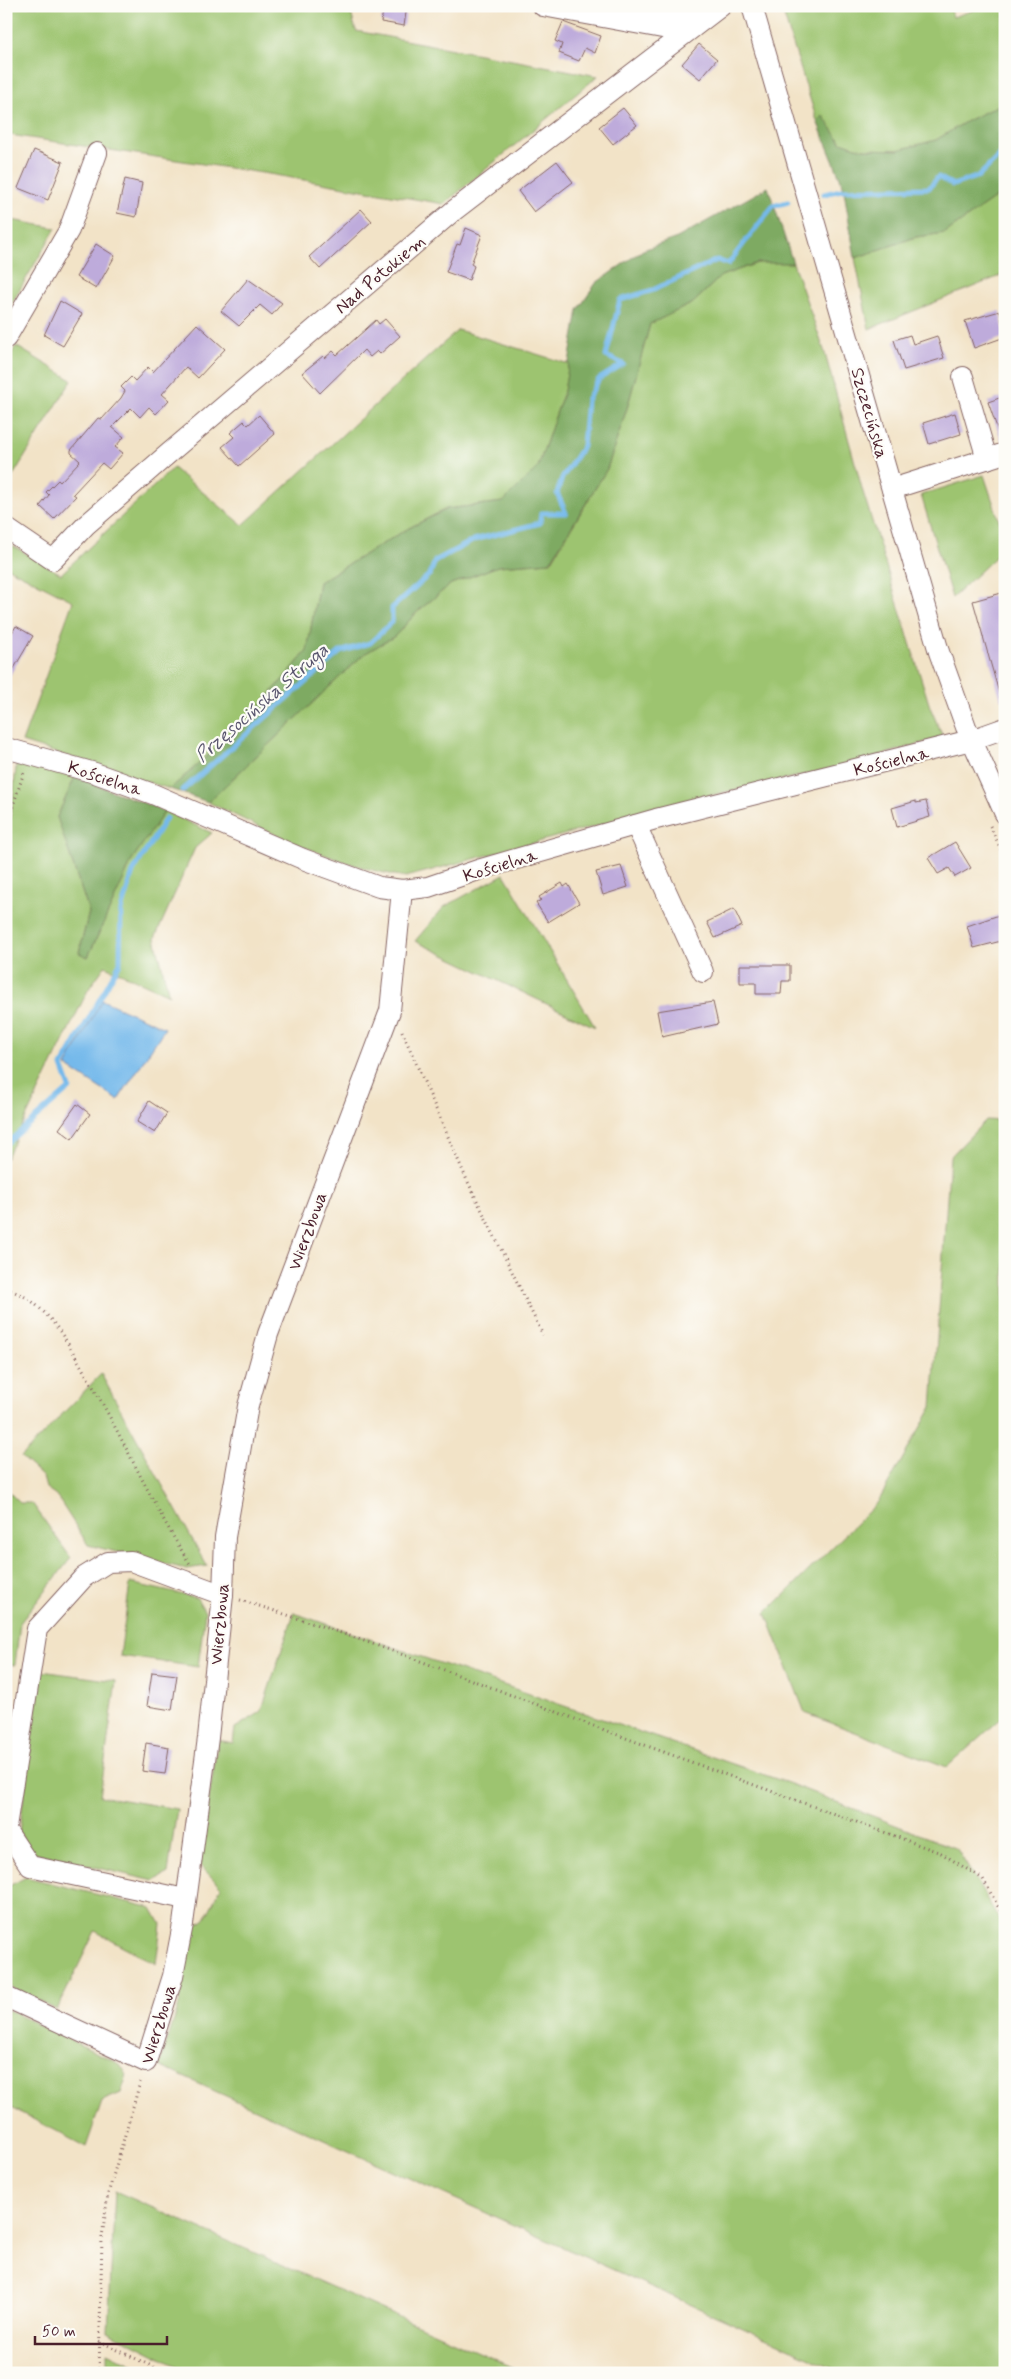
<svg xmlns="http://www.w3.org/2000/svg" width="1011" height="2379" font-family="Mynerve,sans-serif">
<rect width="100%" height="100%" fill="#fdfcf7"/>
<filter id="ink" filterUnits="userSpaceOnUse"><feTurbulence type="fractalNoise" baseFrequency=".02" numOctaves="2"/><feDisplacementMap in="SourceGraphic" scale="10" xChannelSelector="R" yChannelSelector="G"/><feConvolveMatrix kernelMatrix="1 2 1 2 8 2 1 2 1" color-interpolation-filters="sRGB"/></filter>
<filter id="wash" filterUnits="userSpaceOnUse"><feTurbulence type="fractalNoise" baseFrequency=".0096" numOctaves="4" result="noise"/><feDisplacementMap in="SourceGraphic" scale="20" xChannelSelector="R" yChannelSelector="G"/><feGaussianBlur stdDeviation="1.12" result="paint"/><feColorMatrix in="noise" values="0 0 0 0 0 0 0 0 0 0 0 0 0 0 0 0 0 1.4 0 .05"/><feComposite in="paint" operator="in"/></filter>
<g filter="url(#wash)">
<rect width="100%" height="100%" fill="#f2e3c7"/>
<g fill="#9dc470" stroke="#74724e">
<polygon points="6,6 349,6 356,31 598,76 444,204 269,174 10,135 6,145"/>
<polygon points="781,6 950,6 953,17 986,6 1005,6 1005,102 967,121 936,140 898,150 862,149 841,142 823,116 817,121"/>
<polygon points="1005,191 1005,274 869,329 855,258 916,237 945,233"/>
<polygon points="6,219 56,228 6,313"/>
<path d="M780,262L793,263L824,350L863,492L930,707L943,737L841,767L720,793L406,877C337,866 271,833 208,802L364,654L395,636L418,611L451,584L498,566L551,562L607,469L628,405L650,324L693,303L721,276L757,263Z"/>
<polygon points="458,330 569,364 564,391 538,467 503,502 446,509 409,528 319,582 307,651 248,720 170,789 22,742 73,601 6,567 6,542 61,574 173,468 243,525"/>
<polygon points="16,346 72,380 6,487 6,363"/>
<polygon points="984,475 1005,538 1005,548 952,598 921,495"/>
<polygon points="17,758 75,777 57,817 89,912 79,952 88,957 133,858 165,811 212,833 195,848 155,938 169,995 105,966 88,990 6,1159 6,861"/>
<polygon points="504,874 595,1027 415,941 444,907"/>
<polygon points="986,1120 1005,1121 1005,1715 947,1767 805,1713 766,1613 878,1502 932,1407 950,1157"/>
<polygon points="101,1374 207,1566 186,1569 88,1545 56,1495 46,1488 43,1477 21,1457"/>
<polygon points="6,1489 20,1503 32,1503 71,1558 20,1623 15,1665 6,1664"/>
<polygon points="130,1583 197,1598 205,1612 198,1667 120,1656"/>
<polygon points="294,1613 788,1783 957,1849 1005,1929 1005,2373 843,2373 159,2066 180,2002 188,1931 205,1919 221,1887 199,1864 218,1740 233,1743 235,1728 261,1712"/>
<polygon points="41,1671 116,1681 100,1796 177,1809 168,1873 154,1881 31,1852 19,1832"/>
<polygon points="26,1877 152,1908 161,1924 156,1964 95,1931 57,2010 6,1985 6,1884 9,1886"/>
<polygon points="6,2009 120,2064 127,2075 121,2093 102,2101 86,2147 6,2105"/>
<polygon points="115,2191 526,2373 191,2373 108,2331"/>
<polygon points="107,2352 150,2373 107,2373"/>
</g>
<g fill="#7eaa62" stroke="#646446">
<polygon points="1005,102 1005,191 945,233 916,237 855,258 843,185 817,121 823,116 841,142 862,149 898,150 936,140 967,121"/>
<polygon points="768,187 793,263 757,263 721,276 693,303 650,324 628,405 607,469 550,562 498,566 451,584 418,611 395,636 364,654 208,802 170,789 248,720 307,651 319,582 409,528 447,509 503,502 538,467 564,391 578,310 596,283 643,250 677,238"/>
<polygon points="75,777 165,811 133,858 88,957 79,953 89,912 57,817"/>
</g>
<polygon fill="#74b9eb" stroke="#5f6c8b" points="102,1000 165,1028 118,1100 66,1066"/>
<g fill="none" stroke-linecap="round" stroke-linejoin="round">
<g stroke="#74b9eb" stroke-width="5">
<polyline points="824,194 841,190 929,188 938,177 953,185 979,176 1005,150"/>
<polyline points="183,790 340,652 370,643 392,622 392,608 430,574 435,561 474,540 540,523 541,513 566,513 557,493 562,478 583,446 587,400 599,379 623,364 606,356 620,300 653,290 717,260 728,264 773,206 788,202"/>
<polyline points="6,1144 70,1088 62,1066 120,963 121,910 133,872 166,818"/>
</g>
</g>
<g id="blocks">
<g fill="#beabdb">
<polygon points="384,6 407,6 404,26 381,22"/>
<polygon points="563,22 601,36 595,53 585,48 579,61 559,53 562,44 555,41"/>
<polygon points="699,44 717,59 700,79 682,64"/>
<polygon points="623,108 637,125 613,144 599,127"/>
<polygon points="34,150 63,162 48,200 18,188"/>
<polygon points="557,161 573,182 534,212 518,191"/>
<polygon points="125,179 142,183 136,217 117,213"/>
<polygon points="361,209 372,221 320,269 309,257"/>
<polygon points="466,228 482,235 471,264 474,266 469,280 446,272 457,244 460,245"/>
<polygon points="96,244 115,256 96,289 76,277"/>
<polygon points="248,279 282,303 272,315 260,305 239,326 221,311"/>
<polygon points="60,301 82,314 63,346 44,335"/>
<polygon points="1000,311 1005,337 974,348 965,321"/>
<polygon points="385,319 400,336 380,354 377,351 370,357 364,350 320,393 302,373 323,356 325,358 333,351 337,355 376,320 379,324"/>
<polygon points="197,324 225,349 198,378 186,367 162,394 169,400 156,414 149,407 140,417 131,408 112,427 124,437 115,447 123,453 109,469 102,463 73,494 76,496 54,519 40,506 49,495 46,492 58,480 60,482 80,461 71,453 71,450 98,418 102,419 121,398 125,391 121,387 131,377 135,381 148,367 153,372"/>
<polygon points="910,335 913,344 937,336 944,358 904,370 894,340"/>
<polygon points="1005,396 1005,441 1002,442 988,402"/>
<polygon points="955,413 961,434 929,444 923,423"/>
<polygon points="259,415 275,434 239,466 222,447 234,437 230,433 244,421 248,425"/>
<polygon points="1005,592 1005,699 1001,700 973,601"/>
<polygon points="16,626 33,636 6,682 6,643"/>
<polygon points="916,801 916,803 926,801 930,817 897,827 892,808"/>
<polygon points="955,842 971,868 955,877 949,868 938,874 928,858"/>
<polygon points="621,866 628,887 603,895 596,872"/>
<polygon points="562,883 564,887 568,884 579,903 548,922 536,903 541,900 539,897"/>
<polygon points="734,909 742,926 715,938 707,922"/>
<polygon points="1005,913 1005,940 974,948 967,926"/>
<polygon points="740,965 790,965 790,981 782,981 781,994 756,994 756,983 740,983"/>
<polygon points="713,1002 718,1024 662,1037 657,1011"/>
<polygon points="149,1101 167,1113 155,1133 137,1122"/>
<polygon points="77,1104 90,1114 72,1139 59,1129"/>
<polygon points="152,1672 177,1675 172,1710 147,1706"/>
<polygon points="146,1743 169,1747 165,1774 142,1771"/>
</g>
</g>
</g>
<g filter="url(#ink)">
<use href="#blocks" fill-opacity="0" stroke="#856462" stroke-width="1"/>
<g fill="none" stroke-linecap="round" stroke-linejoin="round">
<g stroke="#856462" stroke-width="22">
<g id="minor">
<polyline points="543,6 684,32"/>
<polyline points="637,6 703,18"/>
<polyline points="752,6 939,652 966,727 1005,814"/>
<polyline points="6,338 69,230 97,153"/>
<polyline points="963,377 987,459"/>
<polyline points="892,489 1005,453"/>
<polyline points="6,528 53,560 86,525 168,454 452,212 721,6"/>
<polyline points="6,748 95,773 153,794 303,859 379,887 402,890 428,887 481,869 656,819 971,740 1005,728"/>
<polyline points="636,825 703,972"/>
<polyline points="6,1827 37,1629 84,1577 108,1562 131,1561 223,1595"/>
<polyline points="6,1830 30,1866 185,1899"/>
<polyline points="6,1997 146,2062 173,1976 183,1924 208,1738 223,1595 225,1537 248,1406 268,1334 390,1011 402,890"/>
</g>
</g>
<g stroke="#856462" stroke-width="3" stroke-dasharray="1 4" stroke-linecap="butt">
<polyline points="6,812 11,812 24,772"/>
<polyline points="990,826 1005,858"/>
<polyline points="402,1031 466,1178 543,1335"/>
<path d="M6,1288C17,1293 28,1297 36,1305C58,1323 71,1349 85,1373C122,1435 151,1503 190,1564"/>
<path d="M240,1600C354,1635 464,1677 575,1719C697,1765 819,1808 941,1853L983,1879L1005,1919"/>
<polyline points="99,2341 166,2373"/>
<polyline points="99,2373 102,2237 108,2194 141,2079"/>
</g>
<use href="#minor" stroke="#fff" stroke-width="20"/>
</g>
</g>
<g text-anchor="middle" stroke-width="4.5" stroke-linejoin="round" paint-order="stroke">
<g font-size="18" fill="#4a1f2b" stroke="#fdfcf7">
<text transform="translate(380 274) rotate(-40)" y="6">Nad Potokiem</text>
<text transform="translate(870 413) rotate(74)" y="6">Szczecińska</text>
<text transform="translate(891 761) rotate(-14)" y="6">Kościelna</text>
<text transform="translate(105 778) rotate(18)" y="6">Kościelna</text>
<text transform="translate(500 865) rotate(-17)" y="6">Kościelna</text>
<text transform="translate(307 1231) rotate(-70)" y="6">Wierzbowa</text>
<text transform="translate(219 1624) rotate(-85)" y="6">Wierzbowa</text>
<text transform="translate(158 2024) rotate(-73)" y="6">Wierzbowa</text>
</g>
<g font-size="19" font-style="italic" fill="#59556e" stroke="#fdfcf7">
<text transform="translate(261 702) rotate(-41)" y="7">Przęsocińska Struga</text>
</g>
</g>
<rect width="1011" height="2379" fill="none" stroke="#fdfcf7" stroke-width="25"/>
<path d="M35 2336v8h132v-8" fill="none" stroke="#4a1f2b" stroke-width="2.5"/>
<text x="42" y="2336" font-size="15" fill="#4a1f2b" stroke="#fdfcf7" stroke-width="4" paint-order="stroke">50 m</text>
</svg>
